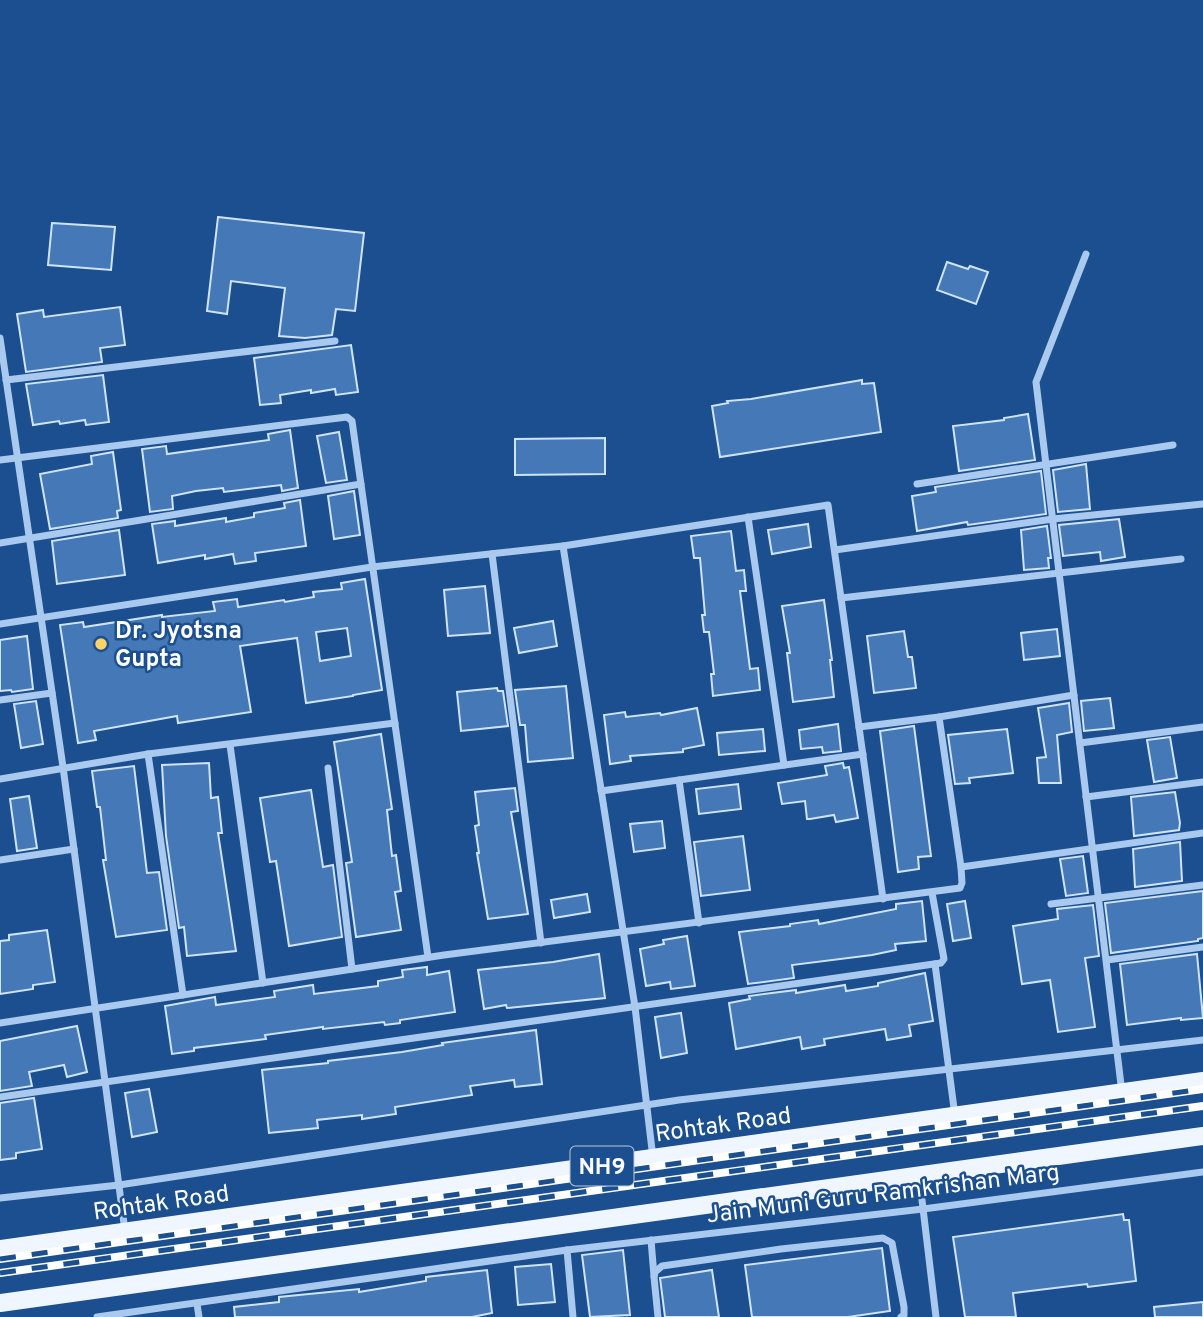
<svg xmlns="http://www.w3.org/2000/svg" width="1203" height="1317" font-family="Overpass,sans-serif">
<rect width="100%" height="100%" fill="#1b4f8f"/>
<g fill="#4478b7" stroke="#cfe3fa" stroke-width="2" fill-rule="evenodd">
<polygon points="218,217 364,233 355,311 336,309 332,335 305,338 279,336 285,288 231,281 227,314 207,311"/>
<polygon points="52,223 115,227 111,270 48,265"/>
<polygon points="947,262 968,269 970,266 988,272 976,304 937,290"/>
<polygon points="120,307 125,345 100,348 102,362 26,372 17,314 43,310 44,317"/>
<polygon points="351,345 358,392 336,395 335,389 311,393 311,390 280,395 281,403 260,405 254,358"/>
<polygon points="103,375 109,422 86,425 85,420 60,424 59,421 33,425 26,384"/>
<polygon points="862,380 862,384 874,383 881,432 720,457 712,406 728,403 727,401 751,399"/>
<polygon points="1028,414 1035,460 959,471 953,426 1004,420 1004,418"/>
<polygon points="290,430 298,488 282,491 281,485 224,492 223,488 196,491 172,496 173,509 150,512 142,449 166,446 167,454 269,440 268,434"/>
<polygon points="339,432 347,480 326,483 317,436"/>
<polygon points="605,438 605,474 515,475 515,439"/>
<polygon points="113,452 121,510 117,511 118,518 50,529 40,474 92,464 91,456"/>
<polygon points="1086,464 1090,509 1058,512 1053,470"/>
<polygon points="1041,471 1046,514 968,525 967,522 917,531 912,496 936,492 935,487"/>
<polygon points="354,491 360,535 334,539 328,496"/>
<polygon points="300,500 306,546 255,553 256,561 235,564 233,554 205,559 205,555 158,563 152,524 175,521 175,526 226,518 226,522 254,517 254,513 285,508 284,503"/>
<polygon points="1119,519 1125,557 1101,561 1100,552 1063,556 1059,525"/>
<polygon points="808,524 811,547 772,554 768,530"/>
<polygon points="1047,526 1051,558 1048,558 1049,568 1024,570 1021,530"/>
<polygon points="119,530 125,575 57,584 52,541"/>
<polygon points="731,531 736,571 744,570 746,591 740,591 750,669 758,668 760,690 713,696 711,674 714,674 709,632 704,632 702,615 705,615 700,558 694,558 691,536"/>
<path d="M365,579L382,690L353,695V696L306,703L297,638L240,646L251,712L178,723L177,716L94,731L96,740L78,743L60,625L83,622L84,627L162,615V617L215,611L213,602L237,599L238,607L284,600L285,602L314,597L313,592L342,589L341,583ZM347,628L351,656L320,661L316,632Z"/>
<polygon points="485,586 490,633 448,636 444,590"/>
<polygon points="824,600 832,660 830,660 834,697 793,702 787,653 790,653 782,606"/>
<polygon points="553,621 557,646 519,653 514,628"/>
<polygon points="1057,629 1060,656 1024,660 1021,633"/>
<polygon points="904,631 908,657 912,657 916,688 874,693 867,636"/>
<polygon points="27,636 33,689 12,692 11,690 0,691 0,640"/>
<polygon points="566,686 573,758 528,762 525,725 520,725 515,690"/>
<polygon points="497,688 498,691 503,691 508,726 461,731 457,692"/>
<polygon points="1110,698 1114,728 1084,731 1081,701"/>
<polygon points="36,701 43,744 21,748 14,704"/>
<polygon points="1069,703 1072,732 1057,735 1061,783 1039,783 1037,758 1046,757 1038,708"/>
<polygon points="697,708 704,745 683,749 683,752 630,756 631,761 610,764 604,715 625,712 626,717 660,713 661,715"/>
<polygon points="838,724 841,751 823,753 822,747 801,749 799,730"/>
<polygon points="914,726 931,856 918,857 919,869 898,872 880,731"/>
<polygon points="763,729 765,751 719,755 717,733"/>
<polygon points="1007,729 1013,773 969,778 970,783 955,784 948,735"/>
<polygon points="381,734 392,809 387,810 392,856 396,855 401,891 395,892 401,930 356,937 346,863 352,862 334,742"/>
<polygon points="1170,737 1177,778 1154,782 1147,740"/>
<polygon points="209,763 211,798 218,797 222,833 218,833 236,951 187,956 184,927 179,928 166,836 162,765"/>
<polygon points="843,763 844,768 849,767 858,818 836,822 834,815 810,819 807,819 805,801 782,804 778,783 827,775 825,766"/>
<polygon points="134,766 147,873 159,872 167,930 116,937 103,860 106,860 100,807 97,807 92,771"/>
<polygon points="738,784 741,809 699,814 696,789"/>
<polygon points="515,788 518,811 511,812 528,914 488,919 477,853 479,853 475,826 479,825 475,792"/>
<polygon points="311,790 323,867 333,865 342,937 289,946 276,861 270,862 260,798"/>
<polygon points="1175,792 1180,823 1179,830 1134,836 1131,797"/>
<polygon points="29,796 37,848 17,851 10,799"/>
<polygon points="662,821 665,848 634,852 630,824"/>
<polygon points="743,836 750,890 701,896 694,842"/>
<polygon points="1180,842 1182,881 1135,887 1133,849"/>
<polygon points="1083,856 1088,893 1066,896 1060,859"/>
<polygon points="1203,891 1203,938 1198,939 1198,941 1111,953 1105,903"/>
<polygon points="587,894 590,912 554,918 551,900"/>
<polygon points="922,901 926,941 895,944 896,950 872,955 792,965 794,978 748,984 739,932 790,926 790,924 818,920 819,924 896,909 896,904"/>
<polygon points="965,901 971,938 953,941 947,904"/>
<polygon points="1093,905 1099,956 1085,958 1095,1027 1058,1032 1050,980 1022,984 1013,926 1058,919 1057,909"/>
<polygon points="47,930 55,982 33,985 33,989 0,994 0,941 9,940 9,935"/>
<polygon points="687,936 695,986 671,989 670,982 646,986 640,949 664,944 663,940"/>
<polygon points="599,954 605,998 507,1008 506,1005 484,1009 478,970 553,962"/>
<polygon points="1197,954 1203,1018 1181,1020 1181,1018 1127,1025 1120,964"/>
<polygon points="427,967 427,975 449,971 455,1012 400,1020 400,1023 385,1025 384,1022 323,1029 323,1027 265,1035 266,1039 194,1048 194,1051 172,1054 165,1006 215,997 216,1005 275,997 274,991 313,985 314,994 378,986 378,981 403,977 402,970"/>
<polygon points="925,973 933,1021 909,1025 911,1036 887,1040 885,1029 824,1039 825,1045 802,1049 800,1037 736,1049 729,1003 750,999 749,996 796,990 796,993 845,985 846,991 878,986 878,983"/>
<polygon points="681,1013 687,1053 661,1058 655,1017"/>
<polygon points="77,1026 87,1072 67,1077 64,1065 29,1072 32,1086 0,1091 0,1041"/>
<polygon points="536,1030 542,1084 515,1087 514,1080 470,1086 472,1095 395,1107 396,1114 362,1119 362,1115 317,1120 318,1128 269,1133 262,1070 328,1063 328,1061 402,1052 443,1045 442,1043"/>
<polygon points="149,1089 157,1132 132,1137 125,1093"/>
<polygon points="34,1098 42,1149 16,1153 16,1158 0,1160 0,1103"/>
<polygon points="1123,1214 1124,1220 1129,1220 1136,1281 1088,1287 1087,1284 1013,1293 1016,1317 965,1317 953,1237"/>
<polygon points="882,1248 890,1311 848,1317 752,1317 745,1265"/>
<polygon points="623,1250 630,1315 590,1317 582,1255"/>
<polygon points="551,1264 555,1302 518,1305 515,1267"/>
<polygon points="487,1270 492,1313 472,1317 235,1317 234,1307 279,1302 279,1297 359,1289 359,1292 426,1281 426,1277"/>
<polygon points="712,1270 719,1317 665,1317 660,1278"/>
<polygon points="1203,1302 1203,1317 1155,1317 1154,1307"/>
</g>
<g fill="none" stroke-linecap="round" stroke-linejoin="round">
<g stroke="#a9c9ee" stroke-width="7">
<polyline points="1086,254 1036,382 1122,1093"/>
<polyline points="0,338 63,767 125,1231"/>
<polyline points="6,380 335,341"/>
<polyline points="0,460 347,417 352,421 428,957"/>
<polyline points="917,484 1173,445"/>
<polyline points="748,517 784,765"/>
<polyline points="0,543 361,484"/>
<polyline points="563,546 635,1007 653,1158"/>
<polyline points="835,550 1053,519 1203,504"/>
<polyline points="492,554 541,943"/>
<polyline points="841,598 1181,559"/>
<polyline points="0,624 372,567 563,546 828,505 883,899"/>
<polyline points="0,700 52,693"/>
<polyline points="939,717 1074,695"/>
<polyline points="1080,743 1203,727"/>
<polyline points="230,745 263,983"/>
<polyline points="148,754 183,995"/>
<polyline points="328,768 352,969"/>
<polyline points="0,779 148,754 395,723"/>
<polyline points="679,780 699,923"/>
<polyline points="601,791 863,754"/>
<polyline points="1086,797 1203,782"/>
<polyline points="0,860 74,849"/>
<polyline points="961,867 1203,833"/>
<polyline points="1051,904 1203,885"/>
<polyline points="1107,960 1203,947"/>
<polyline points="935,964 955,1116"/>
<polyline points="0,1023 444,955 960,888 962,883 961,867 939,717 859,727"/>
<polyline points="0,1097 941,963 944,959 932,893"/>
<polyline points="919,1175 936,1317"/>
<polyline points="0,1198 119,1185 679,1100 1203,1040"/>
<polyline points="651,1240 654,1276"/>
<polyline points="567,1250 573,1317"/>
<polyline points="197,1304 199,1317"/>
<polyline points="97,1317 567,1250 923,1209 1203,1172"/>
<polyline points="658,1317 654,1277 655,1272 662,1266 781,1249 883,1238 892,1243 904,1307 904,1315 901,1317"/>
</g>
<g stroke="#f0f6ff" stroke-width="18">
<polyline points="0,1249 1203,1081"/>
<polyline points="0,1303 1203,1136"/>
</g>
<g stroke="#fff" stroke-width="8">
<g id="rail">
<polyline points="0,1259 1203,1089"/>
<polyline points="0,1273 1203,1106"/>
</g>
</g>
<use href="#rail" stroke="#1b4f8f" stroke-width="5" stroke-dasharray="16" stroke-linecap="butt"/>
</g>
<circle fill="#ffd166" stroke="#1b4f8f" stroke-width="2.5" cx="101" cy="644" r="7"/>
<g text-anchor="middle" stroke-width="5" stroke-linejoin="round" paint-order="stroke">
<rect fill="#1b4f8f" stroke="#bbcadd" stroke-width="2" x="570.5" y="1146.5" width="63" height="39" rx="5"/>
<g font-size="23" font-weight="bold" fill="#fff">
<text x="602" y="1174">NH9</text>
</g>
<g font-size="24" font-weight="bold" fill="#fff" stroke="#1b4f8f" text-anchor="start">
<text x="115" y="638">Dr. Jyotsna<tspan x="115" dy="28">Gupta</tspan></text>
</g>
<g font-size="24" fill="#fff" stroke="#1b4f8f">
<text transform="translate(723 1124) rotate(-8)" y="8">Rohtak Road</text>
<text transform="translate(883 1193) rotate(-7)" y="8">Jain Muni Guru Ramkrishan Marg</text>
<text transform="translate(161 1202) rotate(-8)" y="8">Rohtak Road</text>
</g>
</g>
</svg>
